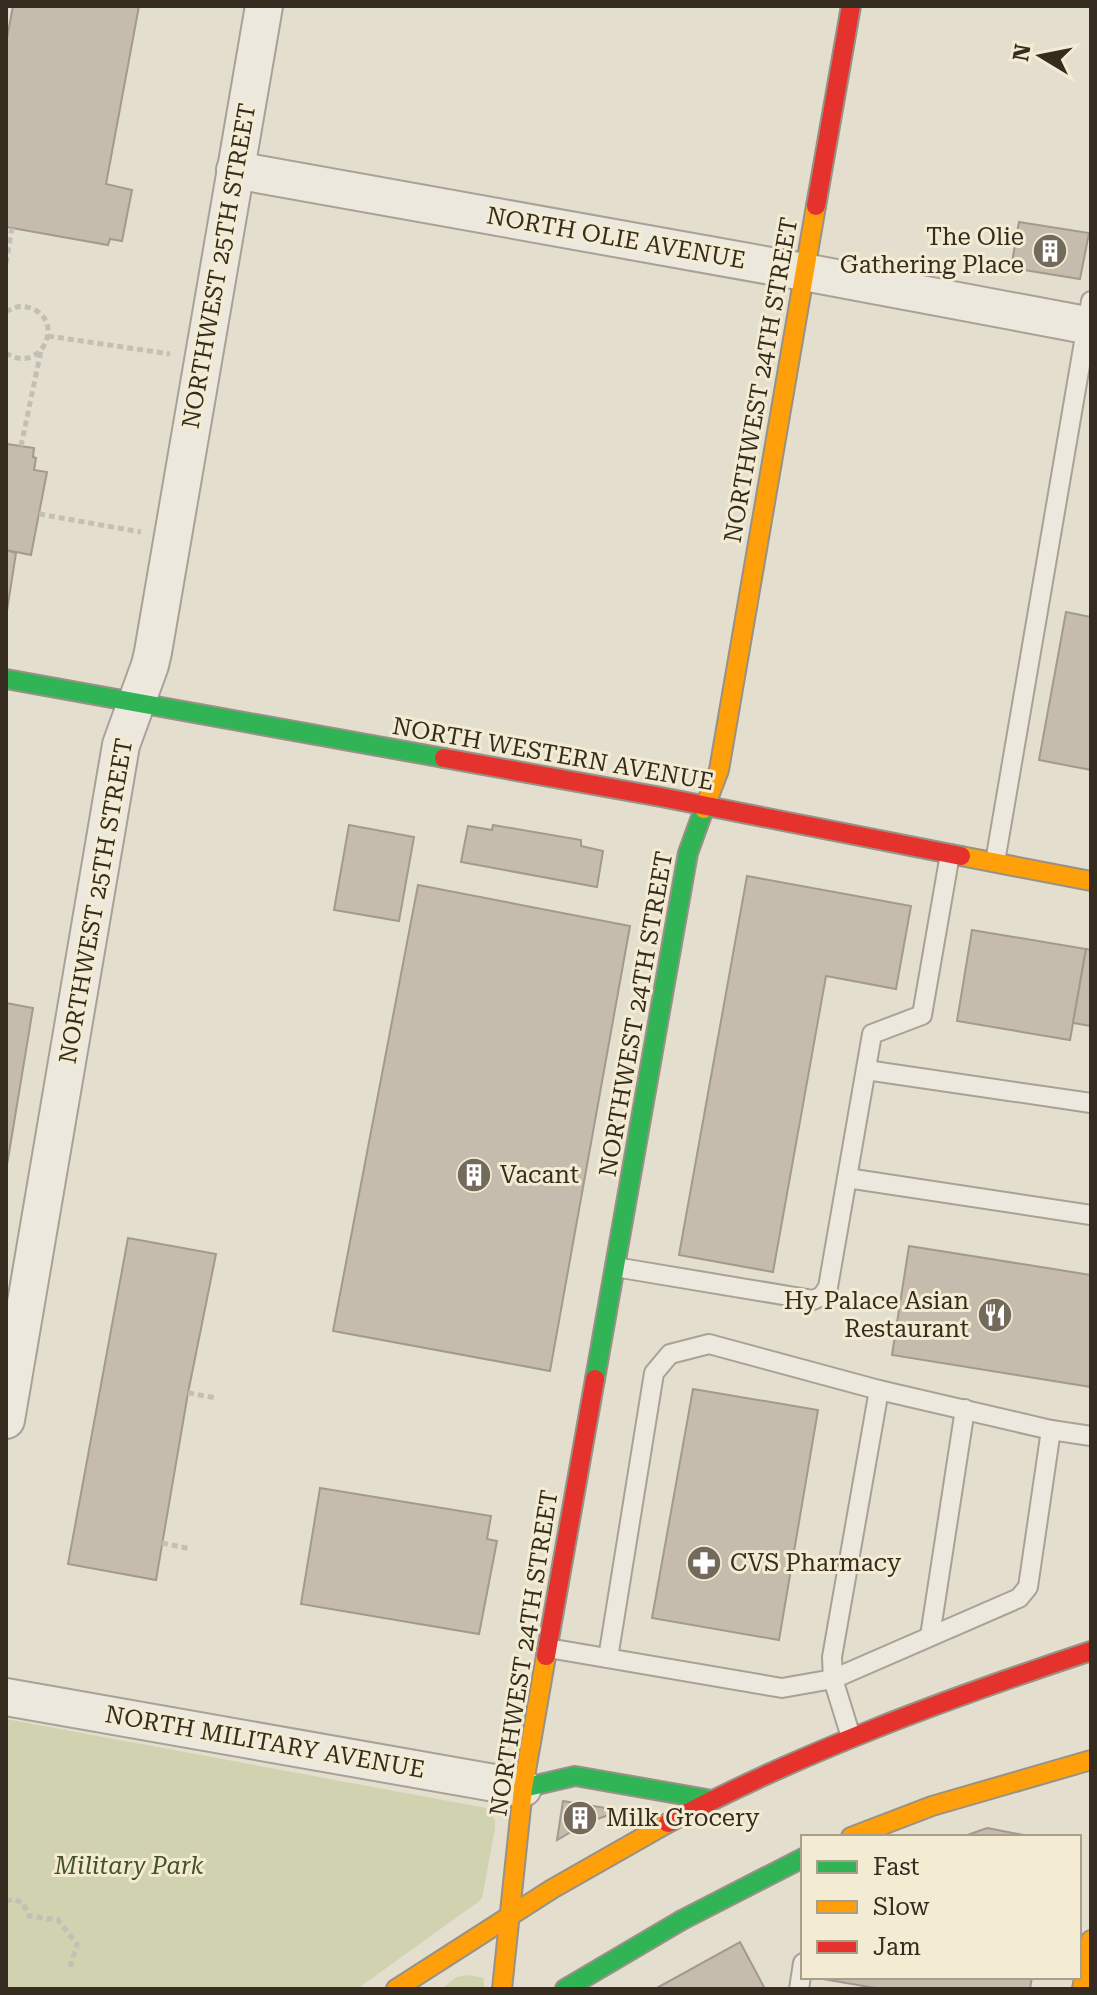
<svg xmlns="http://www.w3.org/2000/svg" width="1097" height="1995" font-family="'Roboto Serif',serif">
<rect width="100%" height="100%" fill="#e3decd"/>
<g fill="#d0d2b0">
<polygon points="6,1719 486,1808 495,1820 495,1828 485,1883 482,1898 478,1902 357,1989 6,1989"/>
<polygon points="469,1975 483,1978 485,1989 441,1989 457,1977"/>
</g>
<g fill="#c6bcae" stroke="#a3998c" stroke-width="2">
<polygon points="13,6 139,6 106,184 132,190 122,241 110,239 108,245 6,227 6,43"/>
<polygon points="1019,222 1089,233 1080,279 1011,268"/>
<polygon points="7,444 34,448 33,457 36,458 34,470 47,472 31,555 6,550"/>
<polygon points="6,550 16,553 6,617"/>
<polygon points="1066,612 1091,617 1091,770 1039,760"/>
<polygon points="349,825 414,837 399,921 334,910"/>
<polygon points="493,825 581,840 581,846 603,851 597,887 461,862 468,826 492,830"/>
<polygon points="747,876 911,906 896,989 826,976 773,1272 679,1255"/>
<polygon points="418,885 630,926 550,1371 333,1331"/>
<polygon points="972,930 1086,949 1070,1040 957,1021"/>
<polygon points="1086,949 1091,950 1091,1026 1073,1023"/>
<polygon points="6,1003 33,1008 6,1171"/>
<polygon points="128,1238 216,1254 188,1393 156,1580 68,1564"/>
<polygon points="909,1246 1091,1275 1091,1387 892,1355"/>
<polygon points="693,1389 818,1410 779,1640 652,1618"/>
<polygon points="320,1488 491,1516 487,1539 497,1541 479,1634 301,1604"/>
<polygon points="563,1801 612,1809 612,1814 588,1822 557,1840"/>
<polygon points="987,1828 1034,1837 962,1837"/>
<polygon points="740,1942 765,1989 655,1989"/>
<polygon points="1032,1977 1030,1989 881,1989 817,1978"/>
</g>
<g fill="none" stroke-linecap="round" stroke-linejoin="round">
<g stroke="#a8a296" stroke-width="22">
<g id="lane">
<polyline points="995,862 1091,301"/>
<polyline points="866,1070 1091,1103"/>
<polyline points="847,1178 1091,1215"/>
<polyline points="615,1267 813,1300 822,1296 828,1287 872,1034 922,1015 950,854"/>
<polyline points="930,1636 965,1409"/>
<polyline points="548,1648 782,1688 833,1679 1019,1598 1028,1587 1051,1430"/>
<polyline points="608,1658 654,1373 670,1354 709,1344 879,1390 1051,1430 1091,1436"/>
<polyline points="851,1737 833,1679 832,1657 879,1390"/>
<polyline points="799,1989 803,1963"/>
</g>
</g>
<g stroke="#a8a296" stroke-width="40">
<g id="street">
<polyline points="235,170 804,272 1091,326"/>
<polyline points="6,1420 121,745 150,665 153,652 264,6"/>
<polyline points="6,1697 523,1788"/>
</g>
</g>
<g stroke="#989286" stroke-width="22">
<g id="fast">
<polyline points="6,679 444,758"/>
<polyline points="595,1379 688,853 704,809"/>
<polyline points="523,1788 575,1776 712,1800"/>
<polyline points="565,1989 682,1920 803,1858"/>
</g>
</g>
<g stroke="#989286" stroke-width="22">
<g id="slow">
<polyline points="704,809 719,770 816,206"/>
<polyline points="961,856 1091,881"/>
<polyline points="851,1837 932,1806 1091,1760"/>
<polyline points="396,1989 552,1889 668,1823"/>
<polyline points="502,1989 523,1788 546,1656"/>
<polyline points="1082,1989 1091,1940"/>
</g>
</g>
<g stroke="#989286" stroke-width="22">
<g id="jam">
<polyline points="816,206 851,6"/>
<polyline points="444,758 661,797 961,856"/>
<polyline points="546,1656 595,1379"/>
<path d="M668,1823C802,1752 946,1699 1091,1651"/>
</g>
</g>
<g stroke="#c3bfb5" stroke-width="5" stroke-dasharray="6 4" stroke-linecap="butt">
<polyline points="6,263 12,228"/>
<path d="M6,312C13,307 21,305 30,308C67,320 41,376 6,353"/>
<polyline points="48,336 170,354"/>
<polyline points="21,446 41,351"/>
<polyline points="39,514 141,532"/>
<polyline points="188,1393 217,1398"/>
<polyline points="162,1543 191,1549"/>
<polyline points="6,1901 13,1899 23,1903 29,1916 58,1920 77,1944 70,1967"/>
</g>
<use href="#lane" stroke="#ece8de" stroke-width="18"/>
<use href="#street" stroke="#ece8de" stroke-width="36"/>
<use href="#fast" stroke="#30b455" stroke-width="18"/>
<use href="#slow" stroke="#ff9f0a" stroke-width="18"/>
<use href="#jam" stroke="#e5322d" stroke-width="18"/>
</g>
<defs>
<g id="building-disc" transform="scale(1.8)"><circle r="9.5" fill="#736a5c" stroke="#f3ecd3"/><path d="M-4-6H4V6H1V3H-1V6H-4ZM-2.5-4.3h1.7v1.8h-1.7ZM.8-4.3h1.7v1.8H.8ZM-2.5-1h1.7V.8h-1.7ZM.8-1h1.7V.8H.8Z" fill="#fff"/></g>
<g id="restaurant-disc" transform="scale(1.8)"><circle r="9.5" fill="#736a5c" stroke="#f3ecd3"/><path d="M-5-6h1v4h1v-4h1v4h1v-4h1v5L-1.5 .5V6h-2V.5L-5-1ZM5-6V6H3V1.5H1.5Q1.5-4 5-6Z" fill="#fff"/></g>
<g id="pharmacy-disc" transform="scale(1.8)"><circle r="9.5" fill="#736a5c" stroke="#f3ecd3"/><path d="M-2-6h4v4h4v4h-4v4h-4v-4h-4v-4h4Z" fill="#fff"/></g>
</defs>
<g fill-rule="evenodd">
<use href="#building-disc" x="1050" y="251"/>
<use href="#building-disc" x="474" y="1175"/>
<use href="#restaurant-disc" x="995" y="1315"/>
<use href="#pharmacy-disc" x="704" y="1563"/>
<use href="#building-disc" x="580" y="1818"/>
</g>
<g text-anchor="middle" stroke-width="6" stroke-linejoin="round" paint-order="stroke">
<g font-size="24" fill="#362b1f" stroke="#f3ecd3" text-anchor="start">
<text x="1024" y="245" text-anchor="end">The Olie<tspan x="1024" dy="28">Gathering Place</tspan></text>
<text x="500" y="1183">Vacant</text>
<text x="969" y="1309" text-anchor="end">Hy Palace Asian<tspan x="969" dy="28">Restaurant</tspan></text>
<text x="730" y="1571">CVS Pharmacy</text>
<text x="606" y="1826">Milk Grocery</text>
</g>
<g font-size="24" fill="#362b1f" stroke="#f3ecd3">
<text transform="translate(616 238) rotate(10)" y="8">NORTH OLIE AVENUE</text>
<text transform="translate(219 266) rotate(-80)" y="8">NORTHWEST 25TH STREET</text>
<text transform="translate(761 380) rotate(-80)" y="8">NORTHWEST 24TH STREET</text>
<text transform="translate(553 754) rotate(10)" y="8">NORTH WESTERN AVENUE</text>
<text transform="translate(96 901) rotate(-80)" y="8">NORTHWEST 25TH STREET</text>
<text transform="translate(636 1014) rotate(-80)" y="8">NORTHWEST 24TH STREET</text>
<text transform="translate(524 1653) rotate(-81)" y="8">NORTHWEST 24TH STREET</text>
<text transform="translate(265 1742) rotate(10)" y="8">NORTH MILITARY AVENUE</text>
</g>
<g font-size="24" font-style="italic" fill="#455126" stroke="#f3ecd3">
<text x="129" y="1874">Military Park</text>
</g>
</g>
<rect width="1097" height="1995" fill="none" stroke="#362b1f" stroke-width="16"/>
<rect x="801" y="1835" width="280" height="144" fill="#f3ecd3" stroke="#a79f8b" stroke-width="2"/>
<rect x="817" y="1861" width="40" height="12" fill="#30b455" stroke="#a79f8b" stroke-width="2"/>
<text x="873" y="1875" font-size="24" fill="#362b1f">Fast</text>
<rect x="817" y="1901" width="40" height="12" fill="#ff9f0a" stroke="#a79f8b" stroke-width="2"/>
<text x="873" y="1915" font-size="24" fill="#362b1f">Slow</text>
<rect x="817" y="1941" width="40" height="12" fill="#e5322d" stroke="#a79f8b" stroke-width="2"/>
<text x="873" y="1955" font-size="24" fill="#362b1f">Jam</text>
<g transform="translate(1041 56) rotate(280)" stroke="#f3ecd3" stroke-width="6" paint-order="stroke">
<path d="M0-6L14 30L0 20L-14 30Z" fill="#362b1f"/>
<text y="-12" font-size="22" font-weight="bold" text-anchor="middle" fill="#362b1f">N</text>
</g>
</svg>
